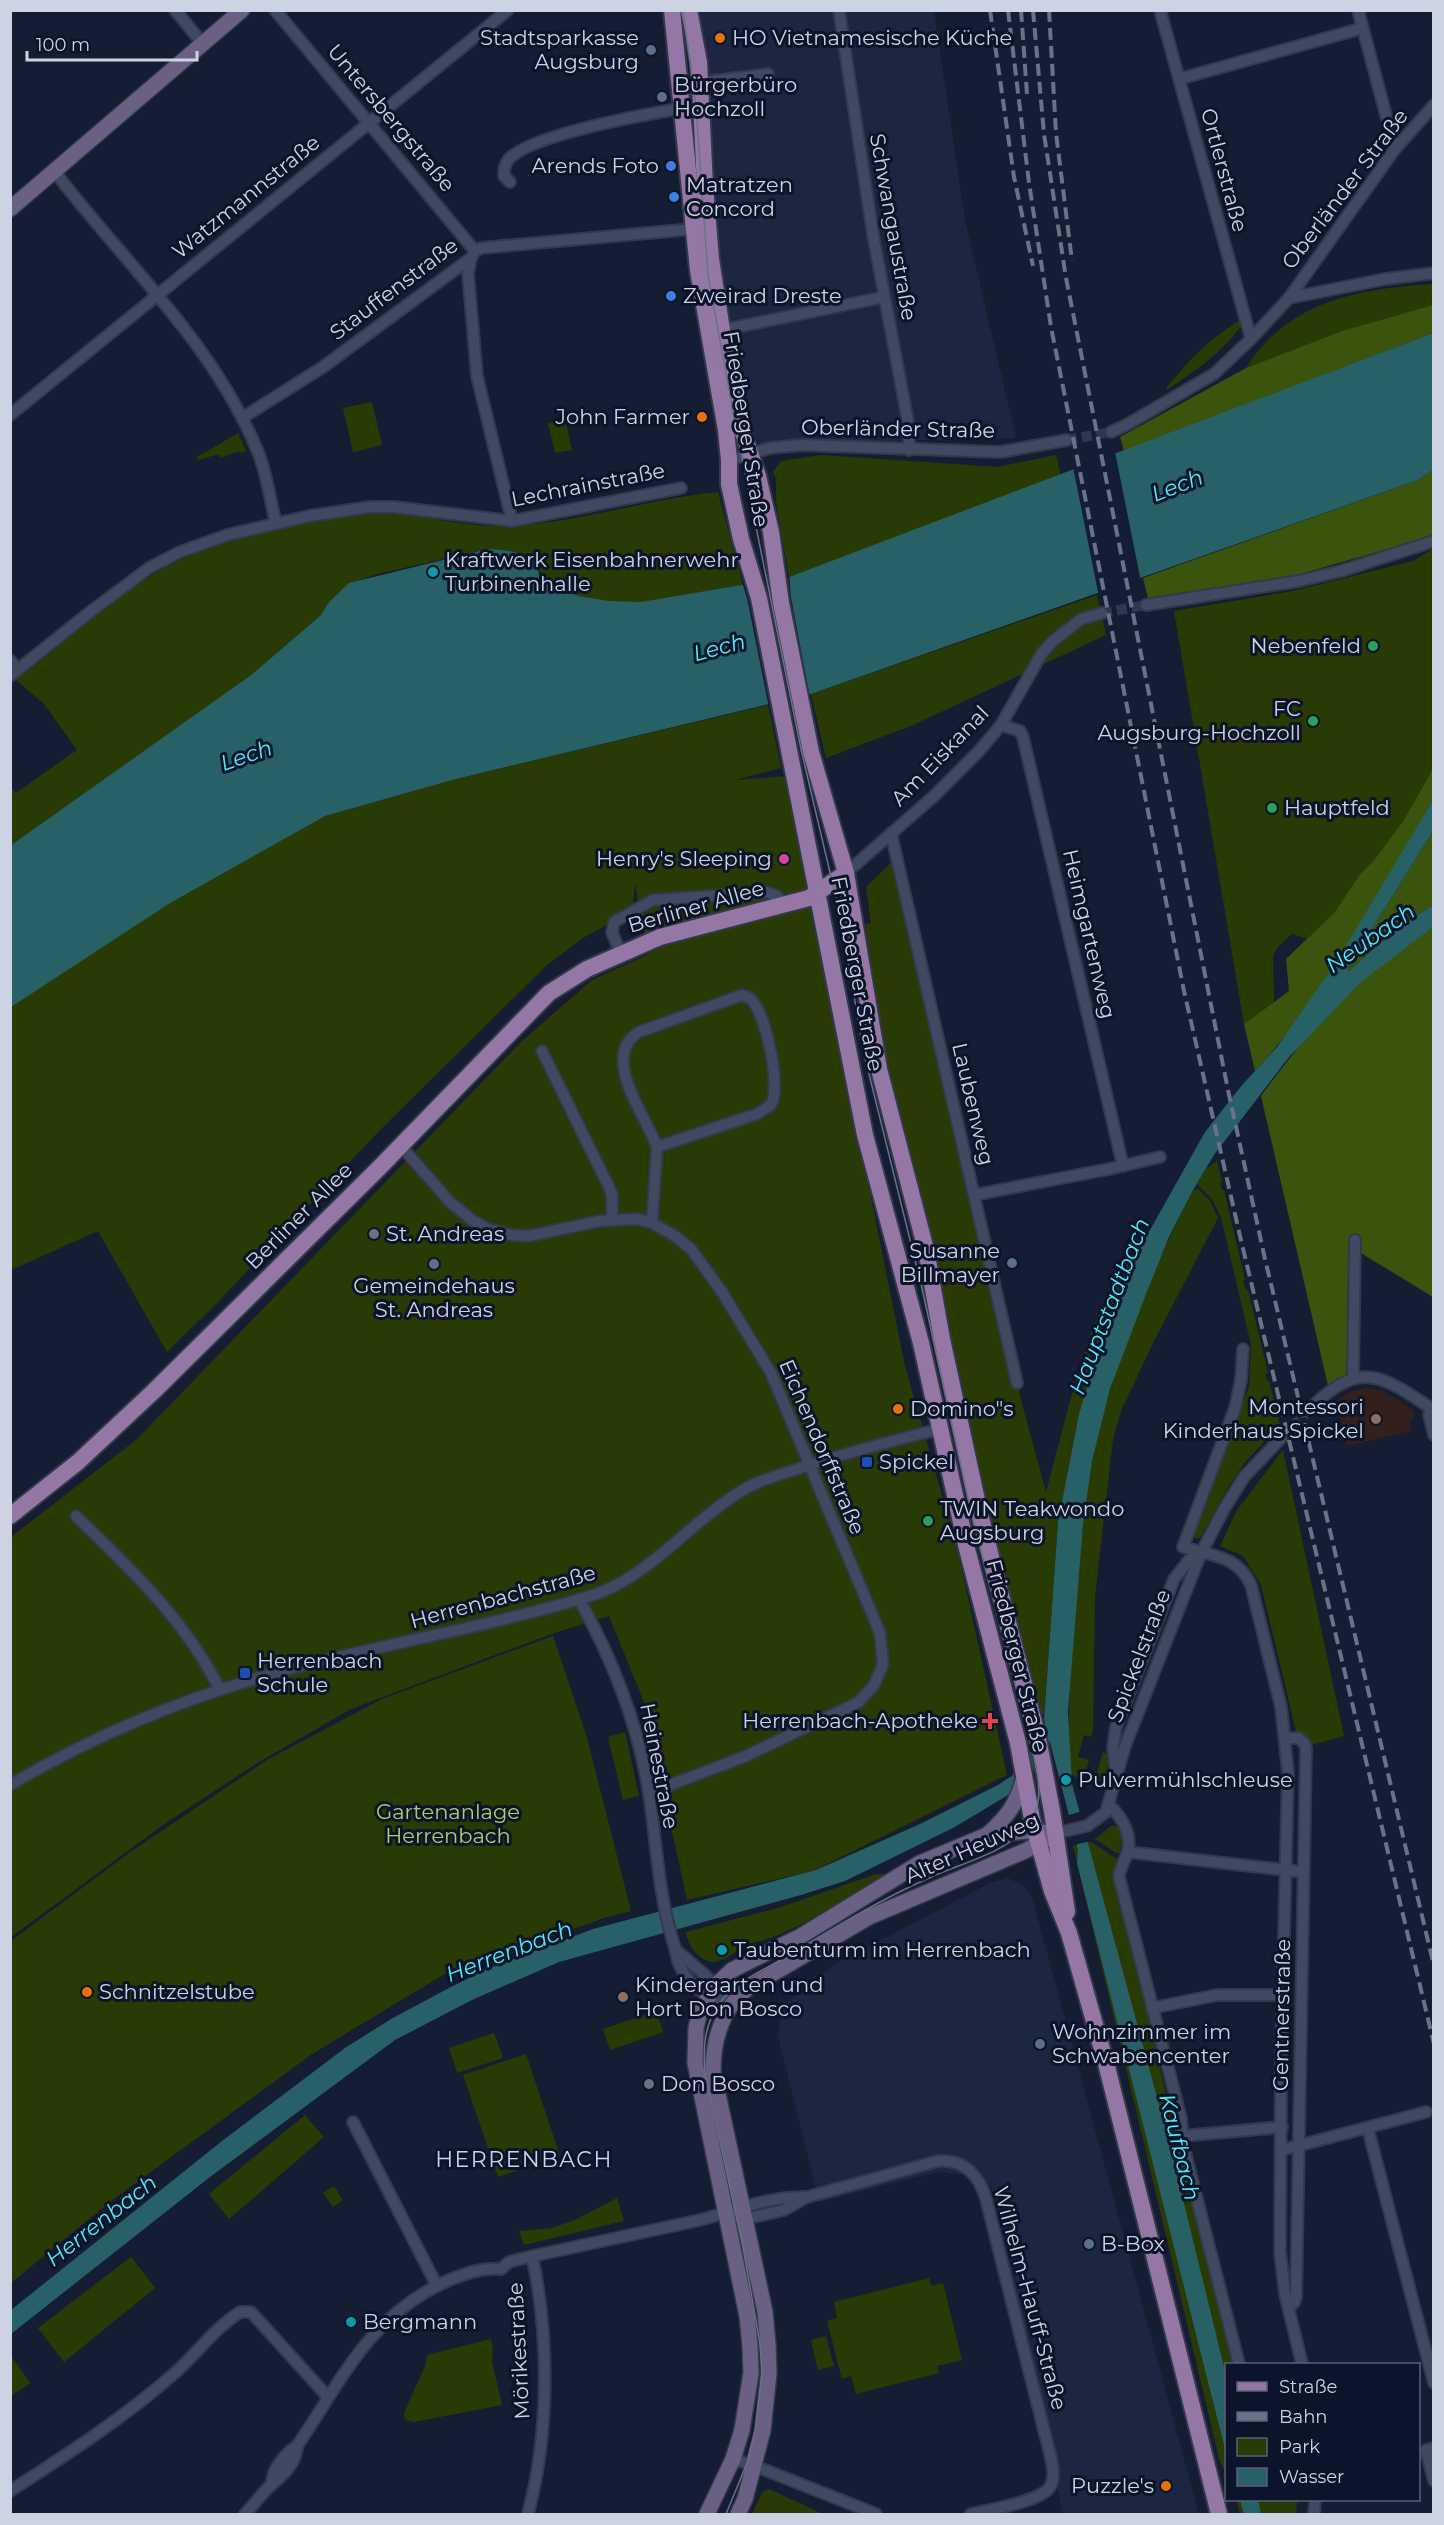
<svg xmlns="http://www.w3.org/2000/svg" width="1444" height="2525" font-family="Montserrat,sans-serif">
<rect width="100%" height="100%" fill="#151d33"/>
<g fill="#1c2641">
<polygon points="695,11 934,11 965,220 1016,438 760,444 750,428 728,322 716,247"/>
<polygon points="1008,1878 1023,1885 1032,1897 1199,2514 1063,2514 1015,2286 991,2186 966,2175 938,2172 819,2202 778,2036 782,2005 837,1963 990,1883"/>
</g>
<polygon fill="#33201d" points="1366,1388 1383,1391 1412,1409 1415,1416 1409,1421 1411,1431 1347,1446 1337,1403 1341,1397 1352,1391"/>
<g fill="#293b05">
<path d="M1433,284V305L1342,331L1246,368C1289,300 1359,289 1433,284Z"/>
<path d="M1239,321L1241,326C1222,353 1193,372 1167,390V387C1190,359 1208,340 1239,321Z"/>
<polygon points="372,402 382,445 353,452 343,408"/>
<polygon points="565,419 572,450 555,453 548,423"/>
<polygon points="238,433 246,451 241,453 240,451 220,458 219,454 198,460 197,457"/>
<polygon points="821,455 998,467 1056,455 1061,476 789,577 776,502 776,479 773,472 781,461"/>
<path d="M718,492L743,585C710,591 676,599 643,602C614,605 544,598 537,565L514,552L488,549L377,574L349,584L329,602L320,616L251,675L11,846L10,787L16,793L77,750L44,704L16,680C57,649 96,613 138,584C190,548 255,531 317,521C336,517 356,513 376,513C421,512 466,529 511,526C581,522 648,499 718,492Z"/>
<polygon points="1433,549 1433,769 1403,821 1375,859 1360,874 1334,913 1307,939 1292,934 1278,947 1273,955 1274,1002 1244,1024 1174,611 1293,591 1413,561"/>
<polygon points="1097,595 1106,635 913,725 826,758 811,694"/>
<polygon points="768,705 781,768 735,780 786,776 905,1366 956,1544 1007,1775 813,1871 687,1900 644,1702 609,1616 557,1632 351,1709 257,1763 167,1822 11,1937 11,1537 136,1440 521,1042 592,980 649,954 635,884 632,911 583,938 547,965 380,1130 218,1302 167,1352 98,1231 11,1270 11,997 191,873 325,816 456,779"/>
<polygon points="893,861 974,1195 1022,1404 1046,1492 1074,1386 1091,1333 1118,1269 1132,1262 1097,1352 1079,1414 1058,1522 1044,1714 1036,1715 884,1048 865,924 871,923 866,887"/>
<polygon points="1217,1161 1222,1182 1220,1183 1222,1190 1224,1190 1245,1280 1243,1281 1246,1290 1248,1290 1268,1373 1265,1374 1267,1381 1269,1381 1280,1424 1243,1465 1227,1489 1201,1537 1197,1539 1193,1536 1194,1531 1249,1387 1251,1345 1221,1217 1212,1199 1197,1184 1207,1168"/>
<path d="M1197,1188L1210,1201L1218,1218L1154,1341L1121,1411L1113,1439L1095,1596L1093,1730L1091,1737L1084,1735L1078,1757L1089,1760L1083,1781L1071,1774L1070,1768C1067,1717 1071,1668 1075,1618C1079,1565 1081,1511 1092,1460C1112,1366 1149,1276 1192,1192Z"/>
<polygon points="1283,1450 1344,1736 1307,1746 1296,1731 1261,1585 1243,1556 1220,1546 1237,1510"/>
<polygon points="553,1636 587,1738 631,1911 607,1917 443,1975 312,2054 111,2201 11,2283 11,1941 129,1853 267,1760 382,1699"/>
<polygon points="625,1732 639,1796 623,1800 608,1737"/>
<polygon points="1103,1752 1109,1755 1106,1784 1095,1779"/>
<polygon points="1111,1826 1119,1826 1122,1838 1120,1853 1116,1853 1095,1839"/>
<polygon points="1091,1842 1118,1860 1115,1875 1170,2111 1234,2364 1226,2364 1226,2473 1220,2462 1073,1846"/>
<path d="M876,1874H885C853,1894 819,1917 785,1932C772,1938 758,1941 745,1946C736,1951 723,1963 712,1962C698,1960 688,1945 686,1932L781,1907Z"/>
<polygon points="656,2011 663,2032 610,2050 603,2029"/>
<polygon points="494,2033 503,2058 457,2073 449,2048"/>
<polygon points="526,2054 560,2156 498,2177 463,2075"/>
<polygon points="305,2115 324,2137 229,2219 209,2194"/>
<polygon points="334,2186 343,2200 333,2207 323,2193"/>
<polygon points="617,2198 624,2221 524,2245 519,2231 552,2228 577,2219"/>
<polygon points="131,2257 155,2288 64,2362 38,2328"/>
<polygon points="929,2278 931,2286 943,2283 962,2360 937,2366 939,2373 856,2394 851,2376 842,2379 827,2321 837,2318 834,2302"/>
<polygon points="826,2336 834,2366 818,2370 811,2340"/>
<polygon points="491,2339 493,2349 492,2362 502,2405 414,2422 405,2420 404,2413 426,2364 427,2355"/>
<polygon points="10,2354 30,2383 11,2396 10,2396"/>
<polygon points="769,2489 823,2514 752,2514 763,2491"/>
<polygon points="1236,2500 1297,2500 1296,2514 1240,2514"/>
</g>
<g fill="#3b540d">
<polygon points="1433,305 1433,333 1124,451 1120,437 1246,368 1342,331"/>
<polygon points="1433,470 1433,536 1300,574 1149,603 1143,578 1418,480"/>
<path d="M1433,769V800C1379,892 1328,992 1255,1071L1244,1024L1289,991L1286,959L1334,913L1360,874L1375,859L1403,821Z"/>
<polygon points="1433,831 1433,905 1397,928 1349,971 1347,969"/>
<path d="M1433,927V1297L1356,1250L1353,1377L1329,1390L1261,1096C1307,1032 1365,967 1433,927Z"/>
</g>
<g fill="#276065">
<path d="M1433,333V470L1418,480L811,694L456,779L325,816L170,903L11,1007L10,846L251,675L320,616L329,602L349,583L488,549C506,550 523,551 537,565L539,575L553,586L578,596L608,601L641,602L789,577Z"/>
<polygon points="1433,800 1433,831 1347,969 1349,971 1397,928 1433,905 1433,927 1361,982 1289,1057 1214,1155 1192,1192 1169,1237 1146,1294 1110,1389 1092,1461 1083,1524 1068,1712 1072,1784 1167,2134 1226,2375 1226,2453 1077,1863 1078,1850 1044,1719 1058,1522 1079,1414 1097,1352 1132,1262 1205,1132 1242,1085 1277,1047 1337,961"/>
<polygon points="1010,1777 1009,1794 1005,1797 953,1828 845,1881 801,1895 559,1962 474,1999 395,2040 210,2177 11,2334 11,2310 222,2141 345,2048 391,2019 449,1988 487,1969 593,1929 816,1870 920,1824 998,1785"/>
<polygon points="1240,2500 1258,2500 1261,2514 1244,2514"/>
</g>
<g fill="#151d33">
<polygon points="1115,452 1141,582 1099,597 1073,467"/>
<polygon points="789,574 791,597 810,698 769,708 747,598 742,582"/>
<polygon points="1082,1811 1091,1841 1074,1845 1066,1816"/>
</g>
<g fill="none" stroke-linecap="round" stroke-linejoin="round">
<path stroke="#276065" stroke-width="12" d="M999,1793C1028,1776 1041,1749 1053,1719"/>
<g stroke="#30384d" stroke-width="10" stroke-dasharray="10 5" stroke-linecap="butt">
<polyline points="1067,440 1111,432"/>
<polyline points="1102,613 1146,605"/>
<polyline points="1282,1437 1315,1404"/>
</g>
<g stroke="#33384a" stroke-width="14">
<g id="street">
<polyline points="175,10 203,44"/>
<polyline points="275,10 475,251"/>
<polyline points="839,10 873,235 909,427 909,450"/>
<polyline points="1160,10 1251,339"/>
<polyline points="1358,10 1395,149"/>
<polyline points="1179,79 1363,28"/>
<polyline points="680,85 768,74"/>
<path d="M55,172C125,264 213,342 258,452C267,474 270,500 276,523"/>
<path d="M510,182L504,176C504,170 504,165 509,159C531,134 666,109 702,106"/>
<polyline points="471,258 468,273 477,376 512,521"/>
<polyline points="1289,298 1385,279 1434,273"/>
<polyline points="722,330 884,297"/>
<polyline points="10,415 508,10"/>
<polyline points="242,418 323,367 471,258 475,251 481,248 693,229"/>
<polyline points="1111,432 1128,424 1214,374 1251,339 1289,298 1395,149 1434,105"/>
<polyline points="729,460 770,448 801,445 1000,452 1067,440"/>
<polyline points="1146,605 1299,581 1341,571 1434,541"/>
<polyline points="10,660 18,670"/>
<polyline points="10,676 90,612 149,568 180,552 227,535 309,516 370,507 394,507 512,521 681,488"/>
<polyline points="1001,725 1020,731 1023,737 1123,1166"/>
<polyline points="891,833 1017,1383"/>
<polyline points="846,873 933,797 979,751 1001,725 1042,653 1053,641 1081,619 1102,613"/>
<polyline points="621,953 612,933 614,922 653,900 766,892 777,896 784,905"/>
<path d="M742,995C748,997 751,998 754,1003C767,1021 781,1086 771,1105L757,1114L657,1147C646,1115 599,1057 639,1032Z"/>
<polyline points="542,1051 608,1185 612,1194 612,1219"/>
<polyline points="400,1145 450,1202 472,1220 488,1229 511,1235 529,1236 599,1221 637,1219 652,1223 675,1236 691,1249 722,1292 771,1373 880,1633 883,1665 874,1685 859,1702 746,1756 649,1793"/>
<polyline points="974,1195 1109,1169 1160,1157"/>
<polyline points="652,1223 657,1147"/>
<path d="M1243,1349L1241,1380L1235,1408L1183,1547C1211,1556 1238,1555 1251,1585L1281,1707L1288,1772L1281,2057L1280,2252L1285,2294L1302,2364"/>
<polyline points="1353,1377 1355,1240"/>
<path d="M1315,1404C1363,1358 1386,1379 1434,1410"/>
<polyline points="1432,1409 1429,1415 1434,1435"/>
<path d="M76,1516C131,1569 186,1621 220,1690"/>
<path d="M579,1599C614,1662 640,1729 650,1800C657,1850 659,1899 675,1948C676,1954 677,1960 680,1966C690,1988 709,1999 732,2005"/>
<polyline points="1285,1738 1299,1738 1305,1744 1306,1749 1296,2297 1294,2303 1288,2305"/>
<polyline points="1116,1772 1113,1747 1116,1727 1174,1579 1189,1560 1201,1553"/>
<path d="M10,1785C101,1731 202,1691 305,1665C377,1647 449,1633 521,1615C547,1608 574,1602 599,1593C653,1572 690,1523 738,1493C755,1482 775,1476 794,1470C842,1454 891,1441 940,1429"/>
<path d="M1109,1805C1122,1817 1133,1835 1127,1854C1124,1862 1120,1868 1119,1877L1181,2118L1183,2144L1239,2364"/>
<polyline points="1056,1833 1087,1826 1106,1812 1125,1746 1201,1553 1224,1509 1244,1477 1282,1437"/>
<polyline points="1128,1852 1303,1872"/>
<polyline points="675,1949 706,1976 732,2005"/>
<polyline points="1152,2008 1217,1995 1282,1995"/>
<polyline points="353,2122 437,2286"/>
<polyline points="1368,2129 1434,2383"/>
<polyline points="1182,2136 1282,2127"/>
<polyline points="1282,2150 1426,2112"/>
<path d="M725,2214L745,2219L784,2210L807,2197L938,2161C964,2159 979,2175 986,2199L1049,2450C1052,2461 1056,2477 1050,2487C1040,2502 988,2510 971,2514"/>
<polyline points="1434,2448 1426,2450 1434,2481"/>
<polyline points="733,2459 755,2466 876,2514"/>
<path d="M272,2484C271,2470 286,2453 297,2446C342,2380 369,2316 447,2281C464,2274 482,2267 501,2269L509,2262L528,2257L700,2220C740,2210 763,2197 807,2197"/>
<path d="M10,2491C68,2454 125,2417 176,2372C198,2352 215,2328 240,2312H251L328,2397"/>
<path d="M245,2514C254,2505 262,2493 271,2485C283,2475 297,2463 297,2446"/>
<path d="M528,2514C549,2434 550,2338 532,2256"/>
<polyline points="1314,2514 1315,2500"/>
</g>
</g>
<g stroke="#33384a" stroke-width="18">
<g id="secondary">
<polyline points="10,209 242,10"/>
<path d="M987,1835C1008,1816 1017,1804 1024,1777"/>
<polyline points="707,2514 733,2459 742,2430 751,2373 750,2345 747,2316 695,2063 696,2028 700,2011 715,1986 732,1970 801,1936 920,1863 987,1835 1027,1831 1056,1833"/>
<path d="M738,2514L745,2499L763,2430L769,2373L768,2345L765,2312L713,2071C713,2040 722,2009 747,1989L869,1917L1025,1851L1049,1838"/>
</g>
</g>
<g stroke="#33384a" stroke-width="20">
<g id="primary">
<polyline points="672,10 698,270 726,430 729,460 729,484 741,539 759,598 865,1135 921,1343 967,1549 1018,1743 1032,1819 1052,1891 1069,1933 1107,2067 1219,2514"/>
<polyline points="689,10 699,62 705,186 711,259 722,330 741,427 758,476 771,532 781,603 811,752 846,873 879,1069 926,1250 942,1339 980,1514 1038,1738 1052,1811 1067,1912"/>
<polyline points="10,1516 78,1462 154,1391 379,1168 549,993 587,969 660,937 809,898 846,873"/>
</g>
</g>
<use href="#street" stroke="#3f4962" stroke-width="10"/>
<use href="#secondary" stroke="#696083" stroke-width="15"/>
<use href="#primary" stroke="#9477a4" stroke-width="16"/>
<path stroke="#6a7285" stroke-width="1.5" d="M683,10L696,107L708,275L736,428L802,754L842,923L863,1050L921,1284L972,1516L1037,1769C1040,1788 1041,1809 1028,1825C1006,1854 960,1863 929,1878C879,1900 832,1929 786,1957C764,1970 734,1982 719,2004C704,2026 703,2047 705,2073L743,2247L760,2344L762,2372L755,2431L747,2463L726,2514"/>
<g stroke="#6a7285" stroke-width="4" stroke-dasharray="12 6" stroke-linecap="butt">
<polyline points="990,10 1014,177 1033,266"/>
<polyline points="1008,10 1029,183 1051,327 1184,991 1240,1236 1434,2044"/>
<polyline points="1021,10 1027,94"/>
<polyline points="1033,10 1044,134 1066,278 1228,1090 1265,1259 1434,1966"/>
<polyline points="1049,10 1056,133 1072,261"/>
</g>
</g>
<g fill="#e8710a" stroke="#0c1429" stroke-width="2">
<circle cx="720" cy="38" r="6"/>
<circle cx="702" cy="417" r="6"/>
<circle cx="898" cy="1409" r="6"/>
<circle cx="87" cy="1992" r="6"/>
<circle cx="1166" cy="2486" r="6"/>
</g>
<g fill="#5c6f8a" stroke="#0c1429" stroke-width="2">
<circle cx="651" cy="50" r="6"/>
<circle cx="662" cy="97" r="6"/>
<circle cx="1012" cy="1263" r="6"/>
<circle cx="434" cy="1264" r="6"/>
<circle cx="1040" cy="2044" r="6"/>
<circle cx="1089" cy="2244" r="6"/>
</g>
<g fill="#3f7fe0" stroke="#0c1429" stroke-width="2">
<circle cx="671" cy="166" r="6"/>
<circle cx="674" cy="197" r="6"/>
<circle cx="671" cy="296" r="6"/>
</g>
<g fill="#0f9aa8" stroke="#0c1429" stroke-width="2">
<circle cx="433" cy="572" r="6"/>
<circle cx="1066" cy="1780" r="6"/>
<circle cx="722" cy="1950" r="6"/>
<circle cx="351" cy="2322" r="6"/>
</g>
<g fill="#2e9e5b" stroke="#0c1429" stroke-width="2">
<circle cx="1373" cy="646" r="6"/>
<circle cx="1313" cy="721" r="6"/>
<circle cx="1272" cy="808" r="6"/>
<circle cx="928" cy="1521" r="6"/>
</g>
<circle fill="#d1479c" stroke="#0c1429" stroke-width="2" cx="784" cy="859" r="6"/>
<g fill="#6b7280" stroke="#0c1429" stroke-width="2">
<circle cx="374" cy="1234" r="6"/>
<circle cx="649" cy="2084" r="6"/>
</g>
<g fill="#8d6e63" stroke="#0c1429" stroke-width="2">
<circle cx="1376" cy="1419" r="6"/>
<circle cx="623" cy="1997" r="6"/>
</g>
<g fill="#1a4fb4" stroke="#0c1429" stroke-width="2">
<rect x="861" y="1456" width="12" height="12" rx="3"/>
<rect x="239" y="1667" width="12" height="12" rx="3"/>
</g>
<path fill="#e0444e" stroke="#0c1429" stroke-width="2" d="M987 1712h6v6h6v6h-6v6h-6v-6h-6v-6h6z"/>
<g text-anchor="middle" stroke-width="6" stroke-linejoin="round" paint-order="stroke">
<g font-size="21" fill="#ccd3e2" stroke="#0c1429" text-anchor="start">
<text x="639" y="45" text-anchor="end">Stadtsparkasse<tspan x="639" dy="24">Augsburg</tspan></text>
<text x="732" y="45">HO Vietnamesische Küche</text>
<text x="674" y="92">Bürgerbüro<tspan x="674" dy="24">Hochzoll</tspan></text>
<text x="659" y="173" text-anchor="end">Arends Foto</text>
<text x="686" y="192">Matratzen<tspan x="686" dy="24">Concord</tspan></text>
<text x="683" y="303">Zweirad Dreste</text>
<text x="690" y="424" text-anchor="end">John Farmer</text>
<text x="445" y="567">Kraftwerk Eisenbahnerwehr<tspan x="445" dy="24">Turbinenhalle</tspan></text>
<text x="1361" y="653" text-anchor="end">Nebenfeld</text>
<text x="1301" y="716" text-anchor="end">FC<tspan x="1301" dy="24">Augsburg-Hochzoll</tspan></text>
<text x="1284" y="815">Hauptfeld</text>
<text x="772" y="866" text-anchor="end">Henry's Sleeping</text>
<text x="386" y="1241">St. Andreas</text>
<text x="1000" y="1258" text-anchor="end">Susanne<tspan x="1000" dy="24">Billmayer</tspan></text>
<text x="434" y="1293" text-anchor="middle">Gemeindehaus<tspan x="434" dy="24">St. Andreas</tspan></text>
<text x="1364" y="1414" text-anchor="end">Montessori<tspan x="1364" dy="24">Kinderhaus Spickel</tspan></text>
<text x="910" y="1416">Domino"s</text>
<text x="879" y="1469">Spickel</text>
<text x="940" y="1516">TWIN Teakwondo<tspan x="940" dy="24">Augsburg</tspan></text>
<text x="257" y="1668">Herrenbach<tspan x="257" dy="24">Schule</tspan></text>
<text x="978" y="1728" text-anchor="end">Herrenbach-Apotheke</text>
<text x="1078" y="1787">Pulvermühlschleuse</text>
<text x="734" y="1957">Taubenturm im Herrenbach</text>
<text x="635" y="1992">Kindergarten und<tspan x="635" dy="24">Hort Don Bosco</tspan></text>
<text x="99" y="1999">Schnitzelstube</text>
<text x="1052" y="2039">Wohnzimmer im<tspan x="1052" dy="24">Schwabencenter</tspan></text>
<text x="661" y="2091">Don Bosco</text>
<text x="1101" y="2251">B-Box</text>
<text x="363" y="2329">Bergmann</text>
<text x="1154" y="2493" text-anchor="end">Puzzle's</text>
</g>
<g font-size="21" fill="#ccd3e2" stroke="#0c1429">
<text transform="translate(391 118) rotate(50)" y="7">Untersbergstraße</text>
<text transform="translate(1224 170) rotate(75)" y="7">Ortlerstraße</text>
<text transform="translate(1345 189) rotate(-53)" y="7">Oberländer Straße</text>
<text transform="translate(246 197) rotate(-39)" y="7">Watzmannstraße</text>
<text transform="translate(893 227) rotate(80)" y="7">Schwangaustraße</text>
<text transform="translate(394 289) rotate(-37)" y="7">Stauffenstraße</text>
<text transform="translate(746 429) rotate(81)" y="7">Friedberger Straße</text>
<text transform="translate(898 429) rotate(1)" y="7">Oberländer Straße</text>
<text transform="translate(588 485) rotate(-11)" y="7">Lechrainstraße</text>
<text transform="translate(940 756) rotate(-46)" y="7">Am Eiskanal</text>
<text transform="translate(696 907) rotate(-16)" y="7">Berliner Allee</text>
<text transform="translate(1089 934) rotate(77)" y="7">Heimgartenweg</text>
<text transform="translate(857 974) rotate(79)" y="7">Friedberger Straße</text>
<text transform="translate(973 1104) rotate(77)" y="7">Laubenweg</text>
<text transform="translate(299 1216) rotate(-45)" y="7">Berliner Allee</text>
<text transform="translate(822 1447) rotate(67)" y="7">Eichendorffstraße</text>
<text transform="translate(503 1597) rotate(-15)" y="7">Herrenbachstraße</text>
<text transform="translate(1017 1656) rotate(76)" y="7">Friedberger Straße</text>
<text transform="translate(1139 1656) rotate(-69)" y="7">Spickelstraße</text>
<text transform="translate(659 1766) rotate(79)" y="7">Heinestraße</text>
<text transform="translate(972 1848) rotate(-24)" y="7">Alter Heuweg</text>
<text transform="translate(1282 2015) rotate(-89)" y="7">Gentnerstraße</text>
<text transform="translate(1030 2298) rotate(75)" y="7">Wilhelm-Hauff-Straße</text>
<text transform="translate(519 2351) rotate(-93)" y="7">Mörikestraße</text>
</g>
<g font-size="21" fill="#aad073" stroke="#0c1429">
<text x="448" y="1819">Gartenanlage<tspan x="448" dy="24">Herrenbach</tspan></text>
</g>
<g font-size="22" font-style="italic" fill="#50ecfa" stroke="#0c1429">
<text transform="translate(1177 485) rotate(-21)" y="8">Lech</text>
<text transform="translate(719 647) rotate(-15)" y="8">Lech</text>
<text transform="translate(246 755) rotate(-19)" y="8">Lech</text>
<text transform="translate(1370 938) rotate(-35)" y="8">Neubach</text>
<text transform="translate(1109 1306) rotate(-69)" y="8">Hauptstadtbach</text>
<text transform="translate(509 1951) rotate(-21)" y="8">Herrenbach</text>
<text transform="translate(1180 2147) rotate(76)" y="8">Kaufbach</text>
<text transform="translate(101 2220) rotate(-38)" y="8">Herrenbach</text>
</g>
<g font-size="22" letter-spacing="1.5" fill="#c7d4f2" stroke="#0c1429">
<text x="524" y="2167">HERRENBACH</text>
</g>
</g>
<rect width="1444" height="2525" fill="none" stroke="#ccd3e2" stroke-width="24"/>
<rect x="1225" y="2363" width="195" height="138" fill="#0c1429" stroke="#596073" stroke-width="1.5"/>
<rect x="1237" y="2382" width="30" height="9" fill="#9477a4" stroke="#596073" stroke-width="1.5"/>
<text x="1279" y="2393" font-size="18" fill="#ccd3e2">Straße</text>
<rect x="1237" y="2412" width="30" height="9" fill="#6a7285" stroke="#596073" stroke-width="1.5"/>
<text x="1279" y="2423" font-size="18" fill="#ccd3e2">Bahn</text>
<rect x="1237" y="2438" width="30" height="18" fill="#293b05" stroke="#596073" stroke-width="1.5"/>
<text x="1279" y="2453" font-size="18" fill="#ccd3e2">Park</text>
<rect x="1237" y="2468" width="30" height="18" fill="#276065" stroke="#596073" stroke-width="1.5"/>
<text x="1279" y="2483" font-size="18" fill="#ccd3e2">Wasser</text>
<path d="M27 51v9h170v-9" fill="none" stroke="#ccd3e2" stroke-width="3"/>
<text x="36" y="51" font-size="18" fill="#ccd3e2" stroke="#0c1429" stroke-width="4.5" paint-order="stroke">100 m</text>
</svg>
